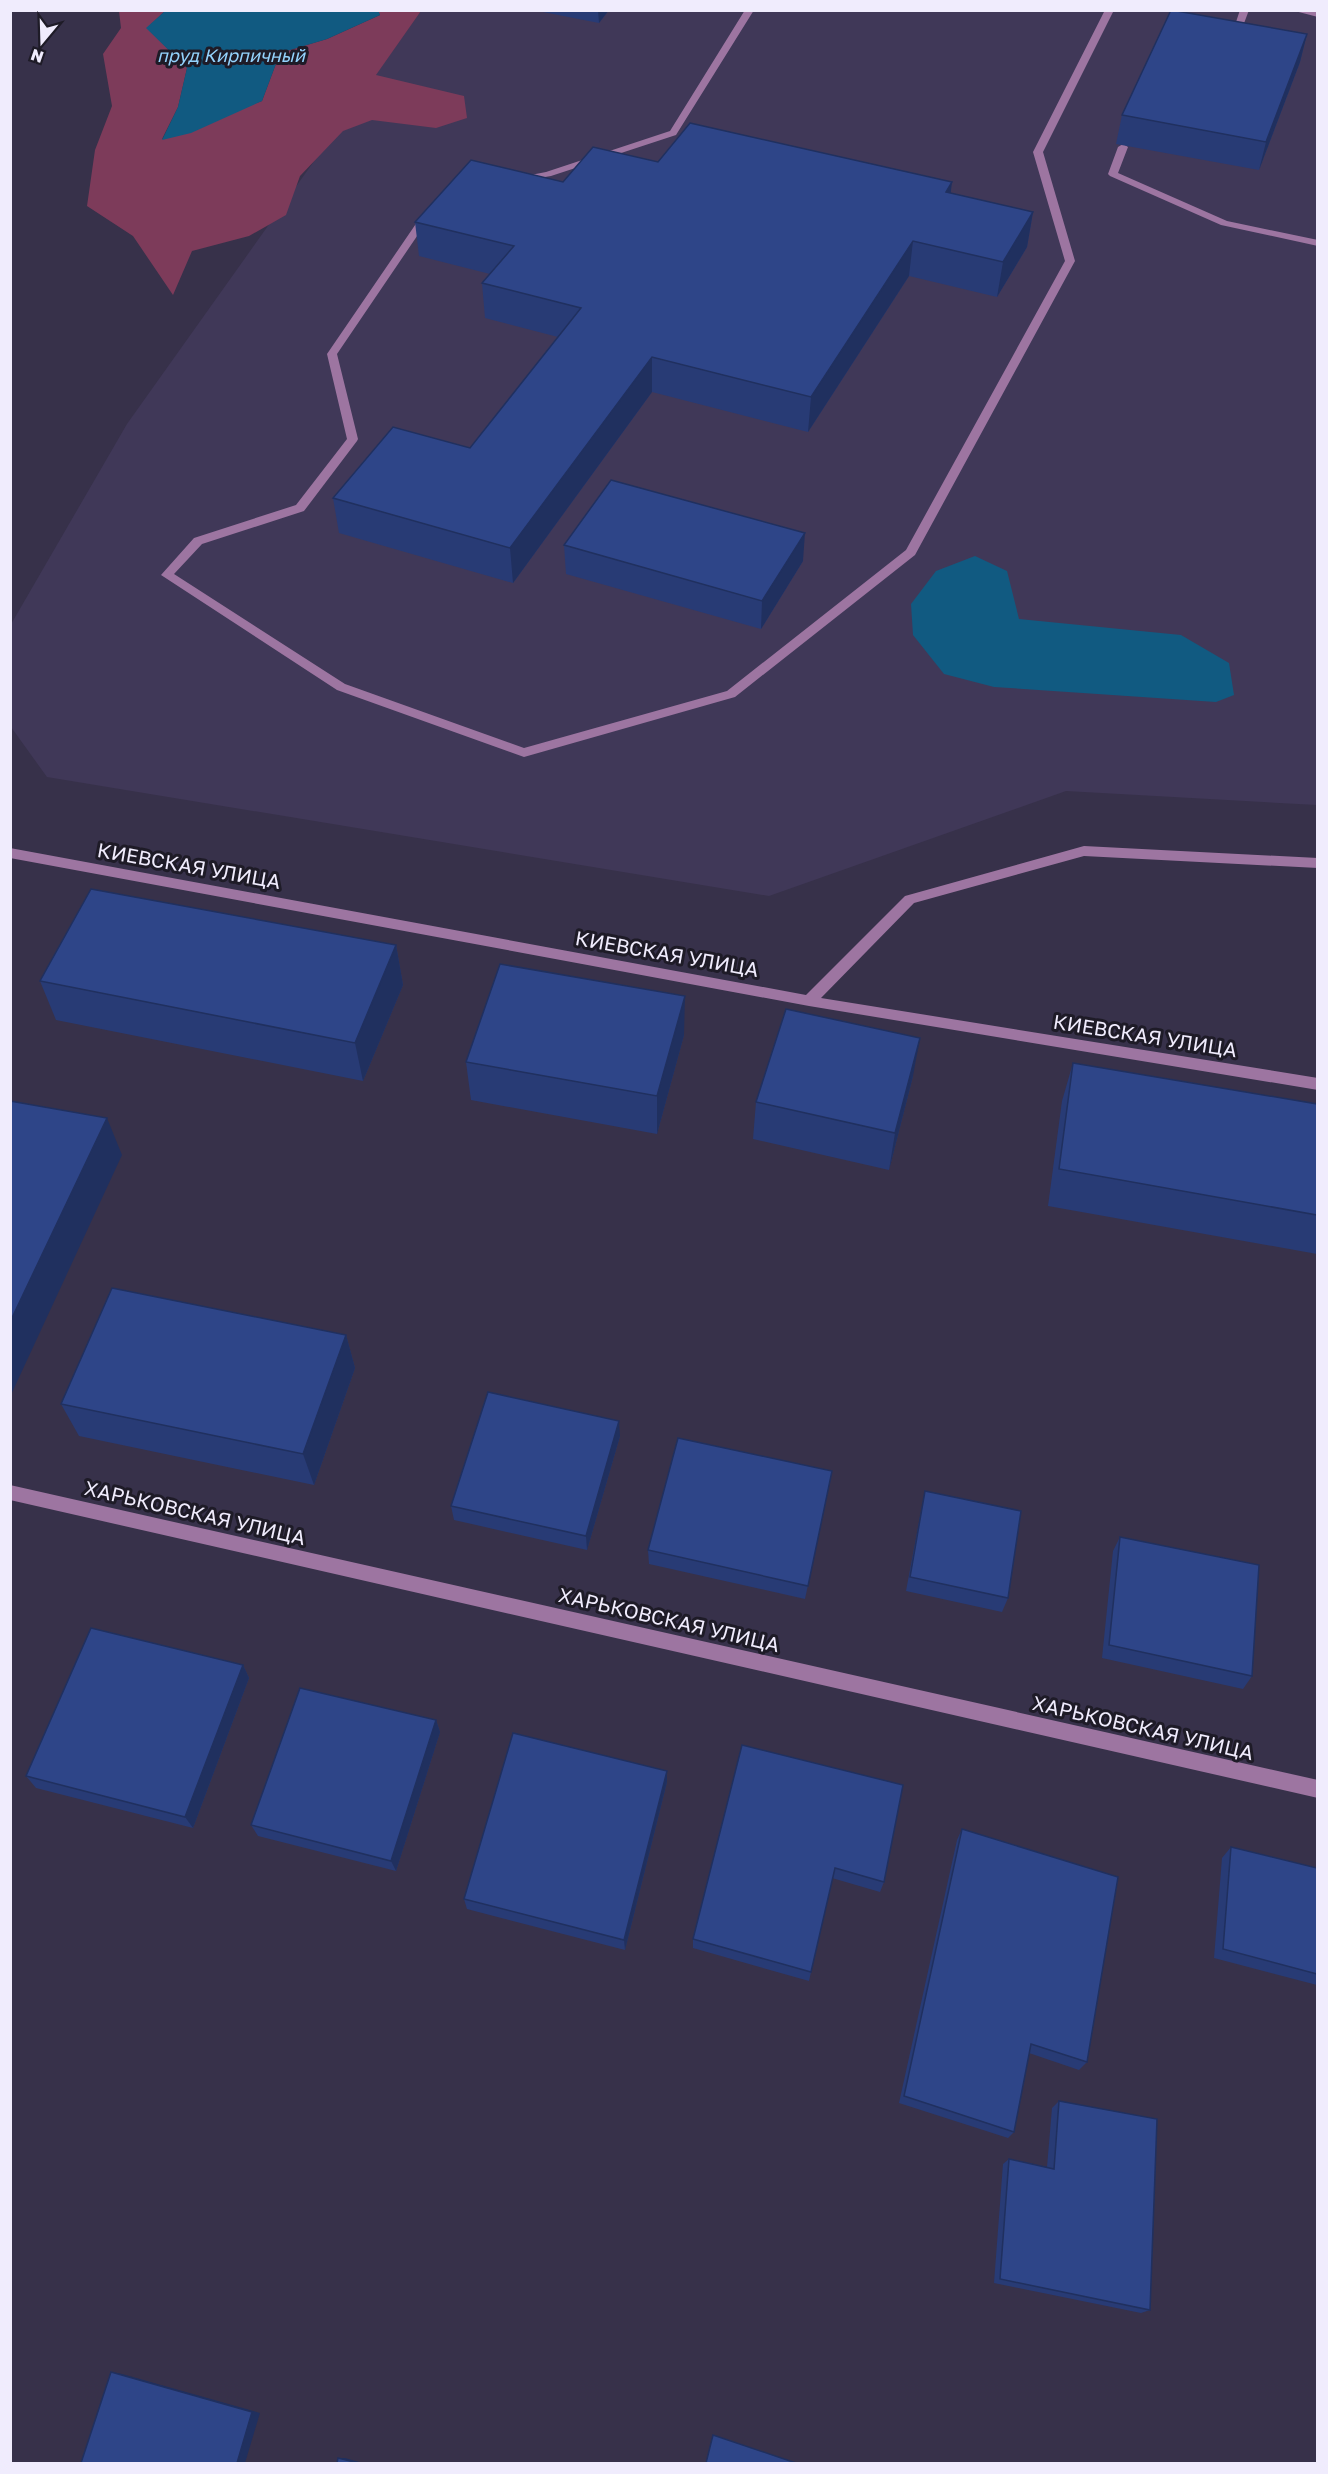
<svg xmlns="http://www.w3.org/2000/svg" width="1328" height="2474" font-family="'Golos Text',sans-serif">
<rect width="100%" height="100%" fill="#37314a"/>
<polygon fill="#403858" points="421,11 1317,11 1317,805 1066,791 769,896 47,777 11,727 10,626 127,424"/>
<polygon fill="#7d3b5a" points="119,11 165,11 147,28 187,68 178,107 162,139 262,101 280,53 327,39 380,15 378,11 421,11 376,75 464,96 467,118 436,128 372,120 343,131 300,176 286,215 249,236 192,251 173,295 133,236 87,206 95,150 112,106 103,54 121,28"/>
<g fill="#115a81">
<polygon points="378,10 380,15 327,39 280,53 262,101 191,133 162,140 178,107 187,68 146,28 165,11"/>
<polygon points="975,556 1007,571 1019,619 1181,635 1229,663 1234,695 1216,702 994,687 944,674 913,635 911,604 936,571"/>
</g>
<g fill="none" stroke-linecap="round" stroke-linejoin="round">
<g fill="#9d75a1" fill-rule="evenodd">
<polygon points="745,10 754,10 676,135 551,176 515,182 515,178 546,172 670,131"/>
<polygon points="1105,10 1114,10 1043,152 1075,261 915,555 735,697 524,757 337,690 161,575 194,538 296,505 347,439 327,354 424,212 427,211 432,214 337,354 358,439 357,441 304,511 202,544 174,574 345,684 524,748 727,691 906,550 1065,261 1033,152"/>
<polygon points="1240,10 1249,10 1240,34 1236,37 1232,34"/>
<polygon points="1291,10 1318,11 1318,17"/>
<polygon points="1123,144 1128,147 1118,173 1227,221 1318,240 1318,246 1221,225 1110,176 1108,174 1118,147"/>
<polygon points="1084,846 1318,858 1318,868 1084,856 914,903 821,998 1318,1078 1318,1090 809,1006 10,858 10,848 806,995 905,896"/>
<polygon points="10,1485 1318,1780 1318,1798 10,1500"/>
</g>
</g>
<g fill="#283b75">
<polygon points="543,10 609,10 599,23 543,12"/>
<polygon points="1307,34 1300,62 1259,170 1116,144 1122,115"/>
<polygon points="658,162 951,193 1033,212 1027,247 997,297 909,276 808,432 652,392 513,583 339,533 333,498 470,448 558,337 485,318 482,283 490,274 419,256 415,222 563,182"/>
<polygon points="564,545 803,561 761,629 566,574"/>
<polygon points="396,945 403,985 363,1081 56,1020 40,981"/>
<polygon points="684,1035 657,1134 471,1100 466,1062"/>
<polygon points="1073,1063 1317,1104 1317,1254 1048,1206 1062,1101"/>
<polygon points="913,1076 889,1170 753,1139 756,1102"/>
<polygon points="346,1335 355,1368 314,1485 79,1436 61,1404"/>
<polygon points="620,1436 587,1550 454,1520 451,1506"/>
<polygon points="829,1486 805,1599 649,1564 648,1550"/>
<polygon points="925,1491 1008,1598 1002,1612 906,1591 922,1506"/>
<polygon points="1120,1537 1252,1676 1243,1689 1102,1658 1113,1551"/>
<polygon points="243,1665 249,1678 193,1828 36,1788 26,1776"/>
<polygon points="436,1720 440,1732 396,1871 258,1836 251,1825"/>
<polygon points="667,1771 667,1782 625,1950 467,1909 464,1899"/>
<polygon points="903,1785 884,1882 880,1892 832,1878 809,1981 693,1948 693,1939"/>
<polygon points="962,1829 1087,2062 1079,2070 1029,2053 1014,2132 1008,2138 899,2103 957,1840"/>
<polygon points="1231,1847 1317,1868 1317,1985 1214,1958 1222,1858"/>
<polygon points="1059,2101 1150,2310 1141,2313 994,2283 1003,2164 1009,2159 1047,2167 1052,2108"/>
</g>
<g fill="#20305f">
<polygon points="598,10 609,10 599,23"/>
<polygon points="1307,34 1300,62 1259,170 1266,142"/>
<polygon points="952,182 948,217 946,192"/>
<polygon points="1033,212 1027,247 997,297 1003,262"/>
<polygon points="913,241 909,276 808,432 811,397"/>
<polygon points="652,357 652,392 513,583 510,548"/>
<polygon points="805,533 803,561 761,629 762,601"/>
<polygon points="396,945 403,985 363,1081 355,1043"/>
<polygon points="685,996 684,1035 657,1134 657,1096"/>
<polygon points="920,1038 913,1076 889,1170 895,1133"/>
<polygon points="107,1118 122,1155 10,1397 10,1322"/>
<polygon points="346,1335 355,1368 314,1485 303,1454"/>
<polygon points="619,1421 620,1436 587,1550 586,1536"/>
<polygon points="243,1665 249,1678 193,1828 185,1817"/>
<polygon points="436,1720 440,1732 396,1871 391,1861"/>
<polygon points="667,1771 667,1782 625,1950 624,1940"/>
<polygon points="111,2372 122,2374 260,2413 245,2463 237,2463"/>
<polygon points="338,2458 345,2458 363,2463 358,2463"/>
</g>
<g fill="#2e4588" stroke="#20305f" stroke-width="1.5">
<polygon points="1171,10 1307,34 1266,142 1122,115"/>
<polygon points="690,123 952,182 946,192 1033,212 1003,262 913,241 811,397 652,357 510,548 333,498 393,427 470,448 581,308 482,283 514,246 415,222 471,160 563,182 593,147 658,162"/>
<polygon points="611,480 805,533 762,601 564,545"/>
<polygon points="91,889 396,945 355,1043 40,981"/>
<polygon points="500,964 685,996 657,1096 466,1062"/>
<polygon points="786,1009 920,1038 895,1133 756,1102"/>
<polygon points="1073,1063 1317,1104 1317,1215 1059,1169"/>
<polygon points="10,1101 107,1118 10,1322"/>
<polygon points="112,1288 346,1335 303,1454 61,1404"/>
<polygon points="488,1392 619,1421 586,1536 451,1506"/>
<polygon points="678,1438 832,1471 808,1586 648,1550"/>
<polygon points="925,1491 1021,1511 1008,1598 910,1577"/>
<polygon points="1120,1537 1259,1565 1252,1676 1109,1645"/>
<polygon points="91,1628 243,1665 185,1817 26,1776"/>
<polygon points="300,1688 436,1720 391,1861 251,1825"/>
<polygon points="513,1733 667,1771 624,1940 464,1899"/>
<polygon points="742,1745 903,1785 884,1882 835,1868 811,1972 693,1939"/>
<polygon points="962,1829 1118,1877 1087,2062 1031,2044 1014,2132 904,2096"/>
<polygon points="1231,1847 1317,1868 1317,1974 1223,1949"/>
<polygon points="1059,2101 1157,2119 1150,2310 1000,2279 1009,2159 1054,2169"/>
<polygon points="111,2372 252,2412 237,2463 81,2463"/>
<polygon points="713,2435 796,2463 706,2463"/>
<polygon points="338,2458 358,2463 337,2463"/>
</g>
<g text-anchor="middle" stroke-width="6" stroke-linejoin="round" paint-order="stroke">
<g font-size="18" font-style="italic" fill="#94d3fd" stroke="#1e1b27">
<text x="231" y="62">пруд Кирпичный</text>
</g>
<g font-size="20" fill="#f0ecfd" stroke="#1e1b27">
<text transform="translate(189 866) rotate(10)" y="7">КИЕВСКАЯ УЛИЦА</text>
<text transform="translate(667 954) rotate(10)" y="7">КИЕВСКАЯ УЛИЦА</text>
<text transform="translate(1145 1036) rotate(9)" y="7">КИЕВСКАЯ УЛИЦА</text>
<text transform="translate(195 1513) rotate(13)" y="7">ХАРЬКОВСКАЯ УЛИЦА</text>
<text transform="translate(669 1620) rotate(13)" y="7">ХАРЬКОВСКАЯ УЛИЦА</text>
<text transform="translate(1143 1728) rotate(13)" y="7">ХАРЬКОВСКАЯ УЛИЦА</text>
</g>
</g>
<rect width="1328" height="2474" fill="none" stroke="#f0ecfd" stroke-width="24"/>
<g transform="translate(42 42) rotate(199)" stroke="#1e1b27" stroke-width="4.5" paint-order="stroke">
<path d="M0-4.5L10 22L0 15L-10 22Z" fill="#f0ecfd"/>
<text y="-9" font-size="16" font-weight="bold" text-anchor="middle" fill="#f0ecfd">N</text>
</g>
</svg>
